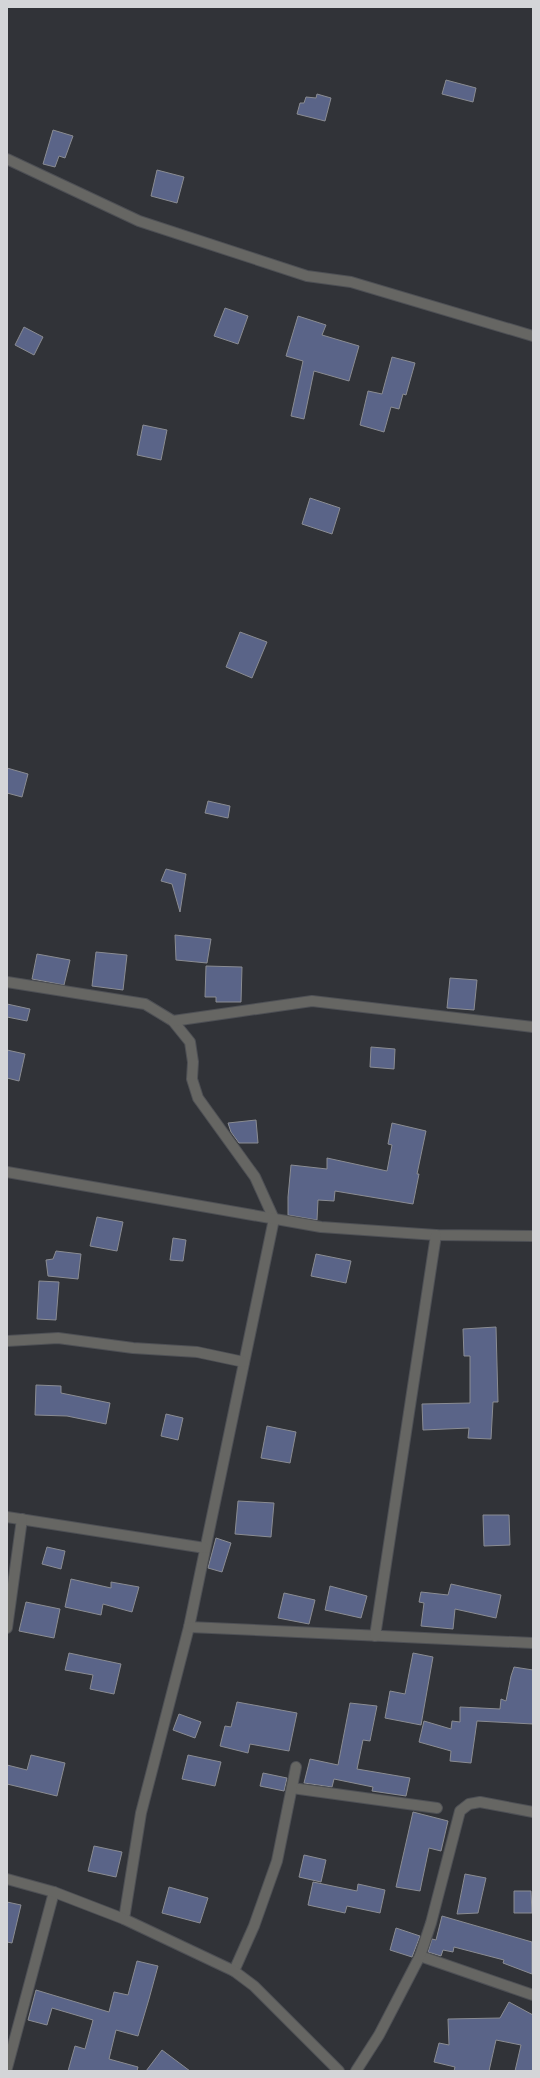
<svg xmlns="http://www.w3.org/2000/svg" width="540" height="2078" font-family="Raleway,sans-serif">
<rect width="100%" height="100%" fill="#313338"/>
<g fill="#5a6488" stroke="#8a8c92">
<polygon points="446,80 476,88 473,102 442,94"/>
<polygon points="317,94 331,98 325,121 297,114 300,103 304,103 306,97 316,98"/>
<polygon points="53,130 73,136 65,158 59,156 55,167 43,164"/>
<polygon points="157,170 184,177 177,203 151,196"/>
<polygon points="225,308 248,316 238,344 214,336"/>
<polygon points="298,316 326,325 322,335 359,346 349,381 314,371 304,419 291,416 303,361 286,356"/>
<polygon points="24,327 43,337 34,355 15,345"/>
<polygon points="392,357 415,363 406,395 403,394 399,409 391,407 384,432 360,425 368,391 382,394"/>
<polygon points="143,425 167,430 161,460 137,455"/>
<polygon points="310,498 340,508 332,534 302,524"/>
<polygon points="240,632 267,642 252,678 226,667"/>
<polygon points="7,768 28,774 22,797 7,793"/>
<polygon points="208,801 230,806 228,818 205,813"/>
<polygon points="166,869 186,874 180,912 172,884 161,881"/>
<polygon points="175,935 211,939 207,963 176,960"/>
<polygon points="96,952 127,955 123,990 92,986"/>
<polygon points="37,954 70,960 64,985 32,979"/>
<polygon points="206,966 242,967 241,1002 216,1002 216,997 205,997"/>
<polygon points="450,978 477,980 474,1010 447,1008"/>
<polygon points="7,1004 30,1009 27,1021 7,1017"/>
<polygon points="371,1047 395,1049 394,1069 370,1067"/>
<polygon points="7,1050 25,1054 19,1081 7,1078"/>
<polygon points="256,1120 258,1143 239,1143 231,1132 228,1123"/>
<polygon points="392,1123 426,1131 417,1174 419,1174 413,1204 335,1191 334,1201 318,1200 317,1220 288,1215 288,1197 291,1165 327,1169 327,1158 387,1171 392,1145 388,1144"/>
<polygon points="97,1217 123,1222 117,1251 90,1246"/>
<polygon points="173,1238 186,1240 183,1261 170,1260"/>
<polygon points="56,1251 81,1254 78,1279 48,1276 46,1260 53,1259"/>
<polygon points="316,1254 351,1261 346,1283 311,1276"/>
<polygon points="39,1281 59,1282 56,1320 37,1319"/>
<polygon points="496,1327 498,1402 493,1402 491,1439 468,1438 469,1428 423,1430 422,1404 470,1403 470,1356 464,1356 463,1329"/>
<polygon points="36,1385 61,1386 61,1393 110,1403 106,1424 67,1416 35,1415"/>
<polygon points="166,1414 183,1418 178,1440 161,1436"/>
<polygon points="267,1426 296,1432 290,1463 261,1458"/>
<polygon points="238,1501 274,1503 271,1537 235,1534"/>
<polygon points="483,1515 509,1515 510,1545 484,1546"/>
<polygon points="216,1538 231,1543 222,1572 208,1568"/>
<polygon points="47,1547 65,1551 61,1569 42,1564"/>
<polygon points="71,1579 111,1588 111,1582 139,1587 132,1612 103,1604 101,1615 65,1607"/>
<polygon points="451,1584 501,1595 496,1618 455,1609 453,1629 421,1626 424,1603 419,1602 421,1592 448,1595"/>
<polygon points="330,1586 367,1596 361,1618 325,1610"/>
<polygon points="284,1593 315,1600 309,1624 278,1618"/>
<polygon points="26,1602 60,1609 54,1638 19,1631"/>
<polygon points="69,1653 121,1664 114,1694 90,1689 93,1675 65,1670"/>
<polygon points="413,1653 433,1657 421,1725 385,1718 390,1691 405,1694"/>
<polygon points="514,1667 533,1670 533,1724 477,1721 471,1763 450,1761 451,1751 419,1742 424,1721 451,1729 452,1721 460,1722 460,1707 500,1709 501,1699 506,1701 511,1676"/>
<polygon points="237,1702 297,1713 289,1751 250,1744 248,1753 220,1746 225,1726 231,1727"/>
<polygon points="350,1703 377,1706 370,1741 363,1740 357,1769 410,1778 406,1796 372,1791 373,1787 334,1779 332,1787 304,1783 310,1759 338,1765"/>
<polygon points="179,1714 201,1722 195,1738 173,1730"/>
<polygon points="31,1755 65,1763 57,1796 7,1784 7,1765 27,1770"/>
<polygon points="188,1755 221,1762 215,1786 182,1779"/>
<polygon points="263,1773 287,1778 284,1791 260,1786"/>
<polygon points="413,1812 448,1821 441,1851 429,1848 420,1891 396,1887"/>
<polygon points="94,1846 122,1852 116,1877 88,1871"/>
<polygon points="304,1855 326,1860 321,1882 299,1877"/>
<polygon points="465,1874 486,1878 478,1913 457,1914"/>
<polygon points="313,1882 357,1891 358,1884 385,1890 380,1913 347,1906 345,1913 308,1905"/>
<polygon points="169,1887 208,1898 200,1923 162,1913"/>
<polygon points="514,1891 531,1891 532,1913 514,1913"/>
<polygon points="7,1902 21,1905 12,1943 7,1942"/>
<polygon points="442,1916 532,1942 532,1974 503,1963 504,1960 454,1947 453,1952 443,1950 441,1956 428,1952 432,1939 436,1940"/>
<polygon points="396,1928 420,1936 412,1957 390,1950"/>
<polygon points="137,1961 158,1966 149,1999 138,2036 116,2030 109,2059 138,2067 137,2071 68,2071 75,2046 85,2049 93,2020 52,2008 47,2025 28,2020 36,1990 109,2012 114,1992 128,1995"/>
<polygon points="509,2002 533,2015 533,2071 515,2071 521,2045 496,2040 489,2071 454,2071 455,2067 434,2062 439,2043 449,2045 448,2019 500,2018"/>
<polygon points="162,2050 190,2071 146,2071"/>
</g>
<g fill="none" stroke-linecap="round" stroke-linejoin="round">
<g stroke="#4e5055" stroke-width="12">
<g id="minor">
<polyline points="7,159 139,221 307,276 351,282 533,336"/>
<polyline points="7,982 145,1004 173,1021 190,1042 193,1062 192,1079 198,1098 255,1177 274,1219 189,1627 141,1813 124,1919"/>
<polyline points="173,1021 312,1001 533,1027"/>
<polyline points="7,1172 321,1227 436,1235 533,1236"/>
<polyline points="7,1341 58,1338 133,1348 197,1352 244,1362"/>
<polyline points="7,1517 205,1548"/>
<polyline points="189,1627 533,1643"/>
<polyline points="7,1628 22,1519"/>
<polyline points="375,1636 436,1235"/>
<polyline points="292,1788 437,1808"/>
<polyline points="420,1956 533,1995"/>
<polyline points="234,1971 254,1926 277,1861 296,1767"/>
<polyline points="7,2068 54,1892"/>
<polyline points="356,2071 379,2035 420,1956 431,1923 460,1811 469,1804 480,1802 533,1812"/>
</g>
</g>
<g stroke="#4e5055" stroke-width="12">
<polyline id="tertiary" points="7,1879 54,1892 124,1919 234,1971 254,1986 339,2071"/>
</g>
<use href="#minor" stroke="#666663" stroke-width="10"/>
<use href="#tertiary" stroke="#666663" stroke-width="10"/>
</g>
<rect width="540" height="2078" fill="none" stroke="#d4d5d8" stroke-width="16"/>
</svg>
